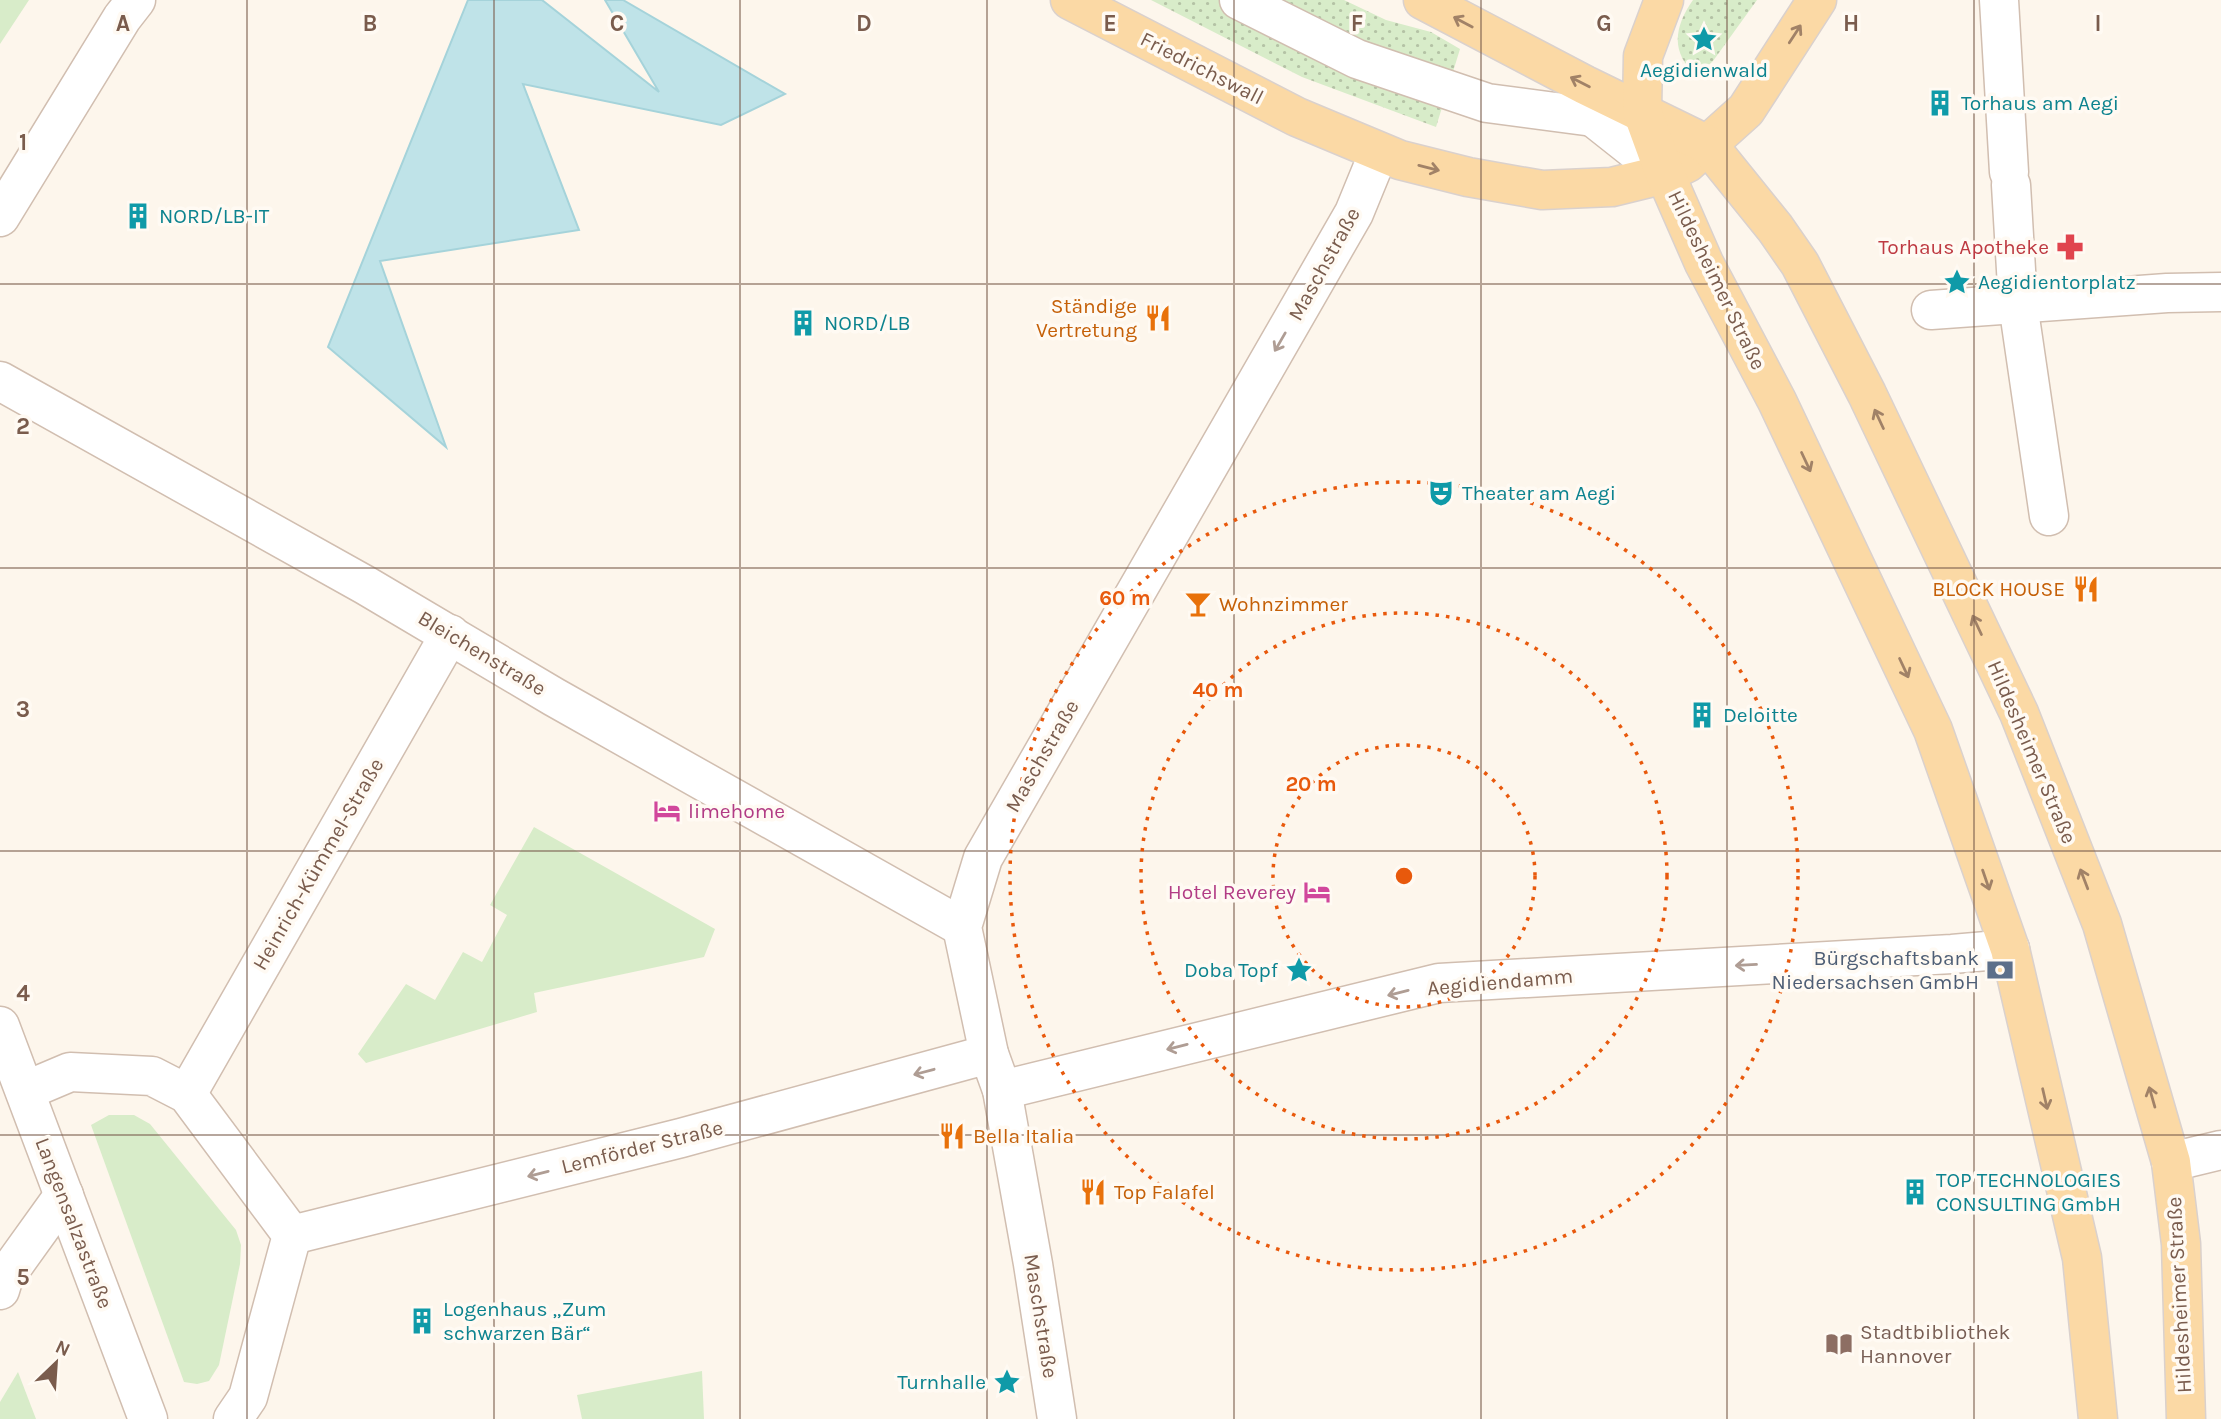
<svg xmlns="http://www.w3.org/2000/svg" width="2221" height="1419" font-family="Karla,sans-serif">
<defs>
<pattern id="grass-dots" width="8" height="8" patternUnits="userSpaceOnUse" patternTransform="scale(1.75)"><rect width="8" height="8" fill="#d8ecc9"/><path d="M2 2h.1M6 6h.1" fill="none" stroke="#b4c2a5" stroke-width="1.8" stroke-linecap="round"/></pattern>
</defs>
<rect width="100%" height="100%" fill="#fdf6ec"/>
<g fill="url(#grass-dots)">
<polygon points="1151,0 1344,0 1386,20 1431,32 1460,49 1436,127 1302,77"/>
<path d="M1693,0H1757L1713,61L1697,76C1670,53 1674,27 1693,0Z"/>
</g>
<g fill="#d8ecc9">
<polygon points="0,0 29,0 0,44"/>
<polygon points="534,827 715,929 704,957 534,993 537,1012 366,1063 358,1054 406,984 435,1000 463,952 482,962 507,915 490,905"/>
<polygon points="109,1115 134,1115 150,1124 236,1230 241,1245 240,1264 219,1365 209,1381 197,1384 184,1382 91,1125"/>
<polygon points="702,1371 704,1419 582,1419 577,1395"/>
<polygon points="18,1372 36,1419 0,1419 0,1402"/>
</g>
<polygon fill="#bfe3e8" stroke="#a5d3da" stroke-width="2" points="468,0 542,0 659,92 605,0 623,0 785,94 721,125 523,84 579,230 380,261 446,447 328,347"/>
<g fill="none" stroke-linecap="round" stroke-linejoin="round">
<g stroke="#d1beb0" stroke-width="41">
<g id="minor">
<polyline points="1239,0 1357,59 1487,103 1593,117 1642,111"/>
<polyline points="1999,0 2009,172"/>
<polyline points="1593,117 1665,174"/>
<polyline points="2011,185 2018,304 2049,516"/>
<polyline points="0,217 122,18 136,0"/>
<polyline points="1931,310 2167,293 2221,292"/>
<polyline points="0,381 365,585 554,697 962,927"/>
<polyline points="0,1026 148,1419"/>
<polyline points="1002,1090 1439,983 1952,954 2010,949"/>
<polyline points="25,1091 70,1072 152,1076 187,1094 292,1235 248,1397 233,1419"/>
<polyline points="187,1094 450,634"/>
<polyline points="2171,1162 2221,1150"/>
<polyline points="292,1235 681,1138 989,1054"/>
<polyline points="0,1290 3,1280 64,1195"/>
<polyline points="1057,1419 1033,1264 1002,1090 989,1054 962,927 983,858 1354,213 1379,152"/>
</g>
</g>
<g stroke="#dad1cd" stroke-width="41">
<g id="major">
<polyline points="1070,0 1297,117 1400,160 1468,177 1542,190 1612,187 1665,174 1687,163 1746,110 1817,0"/>
<polyline points="1423,0 1585,85 1708,145 1775,228 1800,264 1867,394 2019,713 2102,924 2171,1162 2181,1244 2186,1419"/>
<polyline points="1664,0 1643,56 1642,111 1665,174 1704,263 1777,401 1933,730 2010,949 2082,1258 2098,1419"/>
</g>
</g>
<use href="#minor" stroke="#fff" stroke-width="38"/>
<use href="#major" stroke="#fbd9a5" stroke-width="38"/>
</g>
<defs><path id="oneway-shaft" d="M-6 0H5M1.5-3L5.5 0L1.5 3" fill="none" stroke-width="1.6" stroke-linecap="round" stroke-linejoin="round" transform="scale(1.75)"/></defs>
<g stroke="#a18267">
<use href="#oneway-shaft" transform="translate(1463 22) rotate(-152)"/>
<use href="#oneway-shaft" transform="translate(1795 34) rotate(-57)"/>
<use href="#oneway-shaft" transform="translate(1580 82) rotate(-153)"/>
<use href="#oneway-shaft" transform="translate(1429 168) rotate(14)"/>
<use href="#oneway-shaft" transform="translate(1879 419) rotate(-115)"/>
<use href="#oneway-shaft" transform="translate(1806 462) rotate(65)"/>
<use href="#oneway-shaft" transform="translate(1977 625) rotate(-115)"/>
<use href="#oneway-shaft" transform="translate(1904 668) rotate(65)"/>
<use href="#oneway-shaft" transform="translate(2084 879) rotate(-111)"/>
<use href="#oneway-shaft" transform="translate(1986 880) rotate(71)"/>
<use href="#oneway-shaft" transform="translate(2152 1097) rotate(-106)"/>
<use href="#oneway-shaft" transform="translate(2045 1099) rotate(77)"/>
</g>
<g stroke="#af9d94">
<use href="#oneway-shaft" transform="translate(1280 342) rotate(120)"/>
<use href="#oneway-shaft" transform="translate(1746 965) rotate(177)"/>
<use href="#oneway-shaft" transform="translate(1398 993) rotate(166)"/>
<use href="#oneway-shaft" transform="translate(1177 1047) rotate(166)"/>
<use href="#oneway-shaft" transform="translate(924 1072) rotate(165)"/>
<use href="#oneway-shaft" transform="translate(538 1174) rotate(166)"/>
</g>
<path fill="none" stroke="#7a5c4d" stroke-width="2" stroke-opacity="0.55" d="M247,0V1419M494,0V1419M740,0V1419M987,0V1419M1234,0V1419M1481,0V1419M1727,0V1419M1974,0V1419M0,284H2221M0,568H2221M0,851H2221M0,1135H2221"/>
<g fill="none" stroke="#e8590c" stroke-width="3.5" stroke-dasharray="3.5 7">
<circle cx="1404" cy="876" r="131"/>
<circle cx="1404" cy="876" r="263"/>
<circle cx="1404" cy="876" r="394"/>
</g>
<defs>
<g id="sight-bare" transform="scale(2.1)"><path d="M0-6L1.8-2.2L6-1.7L2.9 1.2L3.7 5.4L0 3.3L-3.7 5.4L-2.9 1.2L-6-1.7L-1.8-2.2Z" fill="#0f9aa8" stroke="#fffaf3" stroke-width="2.5" paint-order="stroke"/></g>
<g id="building-bare" transform="scale(2.1)"><path d="M-4-6H4V6H1V3H-1V6H-4ZM-2.5-4.3h1.7v1.8h-1.7ZM.8-4.3h1.7v1.8H.8ZM-2.5-1h1.7V.8h-1.7ZM.8-1h1.7V.8H.8Z" fill="#0f9aa8" stroke="#fffaf3" stroke-width="2.5" paint-order="stroke"/></g>
<g id="pharmacy-bare" transform="scale(2.1)"><path d="M-2-6h4v4h4v4h-4v4h-4v-4h-4v-4h4Z" fill="#e0444e" stroke="#fffaf3" stroke-width="2.5" paint-order="stroke"/></g>
<g id="restaurant-bare" transform="scale(2.1)"><path d="M-5-6h1v4h1v-4h1v4h1v-4h1v5L-1.5 .5V6h-2V.5L-5-1ZM5-6V6H3V1.5H1.5Q1.5-4 5-6Z" fill="#e8710a" stroke="#fffaf3" stroke-width="2.5" paint-order="stroke"/></g>
<g id="theatre-bare" transform="scale(2.1)"><path d="M-5-5.5Q0-4 5-5.5V0Q5 5 0 6Q-5 5-5 0ZM-3.3-2.5H-1v1.5H-3.3ZM1-2.5H3.3v1.5H1ZM-2.8 1Q0 5.5 2.8 1Z" fill="#0f9aa8" stroke="#fffaf3" stroke-width="2.5" paint-order="stroke"/></g>
<g id="bar-bare" transform="scale(2.1)"><path d="M-6-5H6L.8 .8V4.5H3.5V6h-7V4.5H-.8V.8Z" fill="#e8710a" stroke="#fffaf3" stroke-width="2.5" paint-order="stroke"/></g>
<g id="hotel-bare" transform="scale(2.1)"><path d="M-6-4.5h1.5V1H6V5H4.5V3h-9V5H-6ZM-4 0a1.8 1.8 0 1 1 3.6 0ZM.5 0V-2.5h3Q6-2.5 6 0Z" fill="#d1479c" stroke="#fffaf3" stroke-width="2.5" paint-order="stroke"/></g>
<g id="bank-bare" transform="scale(2.1)"><path d="M-6-4H6V4H-6ZM0-2.3a2.3 2.3 0 1 0 0 4.6a2.3 2.3 0 1 0 0-4.6Z" fill="#5c6f8a" stroke="#fffaf3" stroke-width="2.5" paint-order="stroke"/></g>
<g id="library-bare" transform="scale(2.1)"><path d="M-6-4Q-3-5.5-.7-3.5V5Q-3 3-6 4ZM6-4Q3-5.5 .7-3.5V5Q3 3 6 4Z" fill="#8d6e63" stroke="#fffaf3" stroke-width="2.5" paint-order="stroke"/></g>
</defs>
<g fill-rule="evenodd">
<use href="#sight-bare" x="1704" y="39"/>
<use href="#building-bare" x="1940" y="103"/>
<use href="#building-bare" x="138" y="216"/>
<use href="#pharmacy-bare" x="2070" y="247"/>
<use href="#sight-bare" x="1957" y="282"/>
<use href="#restaurant-bare" x="1158" y="318"/>
<use href="#building-bare" x="803" y="323"/>
<use href="#theatre-bare" x="1441" y="493"/>
<use href="#restaurant-bare" x="2086" y="589"/>
<use href="#bar-bare" x="1198" y="604"/>
<use href="#building-bare" x="1702" y="715"/>
<use href="#hotel-bare" x="667" y="811"/>
<use href="#hotel-bare" x="1317" y="892"/>
<use href="#sight-bare" x="1299" y="970"/>
<use href="#bank-bare" x="2000" y="970"/>
<use href="#restaurant-bare" x="952" y="1136"/>
<use href="#restaurant-bare" x="1093" y="1192"/>
<use href="#building-bare" x="1915" y="1192"/>
<use href="#building-bare" x="422" y="1321"/>
<use href="#library-bare" x="1839" y="1344"/>
<use href="#sight-bare" x="1007" y="1382"/>
</g>
<g text-anchor="middle" stroke-width="7" stroke-linejoin="round" paint-order="stroke">
<g font-size="21" fill="#7a5c4d" stroke="#fffaf3">
<text transform="translate(1202 68) rotate(27)" y="7">Friedrichswall</text>
<text transform="translate(1324 264) rotate(-61)" y="7">Maschstraße</text>
<text transform="translate(1717 280) rotate(64)" y="7">Hildesheimer Straße</text>
<text transform="translate(482 653) rotate(31)" y="7">Bleichenstraße</text>
<text transform="translate(2032 752) rotate(67)" y="7">Hildesheimer Straße</text>
<text transform="translate(1042 756) rotate(-60)" y="7">Maschstraße</text>
<text transform="translate(318 864) rotate(-60)" y="7">Heinrich-Kümmel-Straße</text>
<text transform="translate(1500 982) rotate(-5)" y="7">Aegidiendamm</text>
<text transform="translate(642 1147) rotate(-14)" y="7">Lemförder Straße</text>
<text transform="translate(74 1223) rotate(69)" y="7">Langensalzastraße</text>
<text transform="translate(2179 1295) rotate(-93)" y="7">Hildesheimer Straße</text>
<text transform="translate(1041 1316) rotate(81)" y="7">Maschstraße</text>
</g>
<g font-size="21" fill="#0d838f" stroke="#fffaf3" text-anchor="start">
<text x="1704" y="77" text-anchor="middle">Aegidienwald</text>
<text x="1961" y="110">Torhaus am Aegi</text>
<text x="159" y="223">NORD/LB-IT</text>
<text x="1978" y="289">Aegidientorplatz</text>
<text x="824" y="330">NORD/LB</text>
<text x="1462" y="500">Theater am Aegi</text>
<text x="1723" y="722">Deloitte</text>
<text x="1278" y="977" text-anchor="end">Doba Topf</text>
<text x="1936" y="1187">TOP TECHNOLOGIES<tspan x="1936" dy="24">CONSULTING GmbH</tspan></text>
<text x="443" y="1316">Logenhaus „Zum<tspan x="443" dy="24">schwarzen Bär“</tspan></text>
<text x="986" y="1389" text-anchor="end">Turnhalle</text>
</g>
<g font-size="21" fill="#be3a42" stroke="#fffaf3" text-anchor="end">
<text x="2049" y="254">Torhaus Apotheke</text>
</g>
<g font-size="21" fill="#c56008" stroke="#fffaf3" text-anchor="start">
<text x="1137" y="313" text-anchor="end">Ständige<tspan x="1137" dy="24">Vertretung</tspan></text>
<text x="2065" y="596" text-anchor="end">BLOCK HOUSE</text>
<text x="1219" y="611">Wohnzimmer</text>
<text x="973" y="1143">Bella Italia</text>
<text x="1114" y="1199">Top Falafel</text>
</g>
<g font-size="21" fill="#b23c85" stroke="#fffaf3" text-anchor="start">
<text x="688" y="818">limehome</text>
<text x="1296" y="899" text-anchor="end">Hotel Reverey</text>
</g>
<g font-size="21" fill="#4e5e75" stroke="#fffaf3" text-anchor="end">
<text x="1979" y="965">Bürgschaftsbank<tspan x="1979" dy="24">Niedersachsen GmbH</tspan></text>
</g>
<g font-size="21" fill="#785e54" stroke="#fffaf3" text-anchor="start">
<text x="1860" y="1339">Stadtbibliothek<tspan x="1860" dy="24">Hannover</tspan></text>
</g>
</g>
<g font-size="23" text-anchor="middle" font-weight="bold" fill="#7a5c4d" stroke="#fffaf3" stroke-width="7" stroke-linejoin="round" paint-order="stroke">
<text x="123" y="31">A</text>
<text x="370" y="31">B</text>
<text x="617" y="31">C</text>
<text x="864" y="31">D</text>
<text x="1110" y="31">E</text>
<text x="1357" y="31">F</text>
<text x="1604" y="31">G</text>
<text x="1851" y="31">H</text>
<text x="2098" y="31">I</text>
<text x="23" y="150">1</text>
<text x="23" y="434">2</text>
<text x="23" y="717">3</text>
<text x="23" y="1001">4</text>
<text x="23" y="1285">5</text>
</g>
<circle cx="1404" cy="876" r="10" fill="#e8590c" stroke="#fffaf3" stroke-width="3.5"/>
<g font-size="21" text-anchor="middle" font-weight="bold" fill="#e8590c" stroke="#fffaf3" stroke-width="7" stroke-linejoin="round" paint-order="stroke">
<text x="1125" y="605">60 m</text>
<text x="1218" y="697">40 m</text>
<text x="1311" y="791">20 m</text>
</g>
<g transform="translate(56 1363) rotate(25)" stroke="#fffaf3" stroke-width="5" paint-order="stroke">
<path d="M0-5L12 26L0 18L-12 26Z" fill="#7a5c4d"/>
<text y="-10" font-size="19" font-weight="bold" text-anchor="middle" fill="#7a5c4d">N</text>
</g>
</svg>
